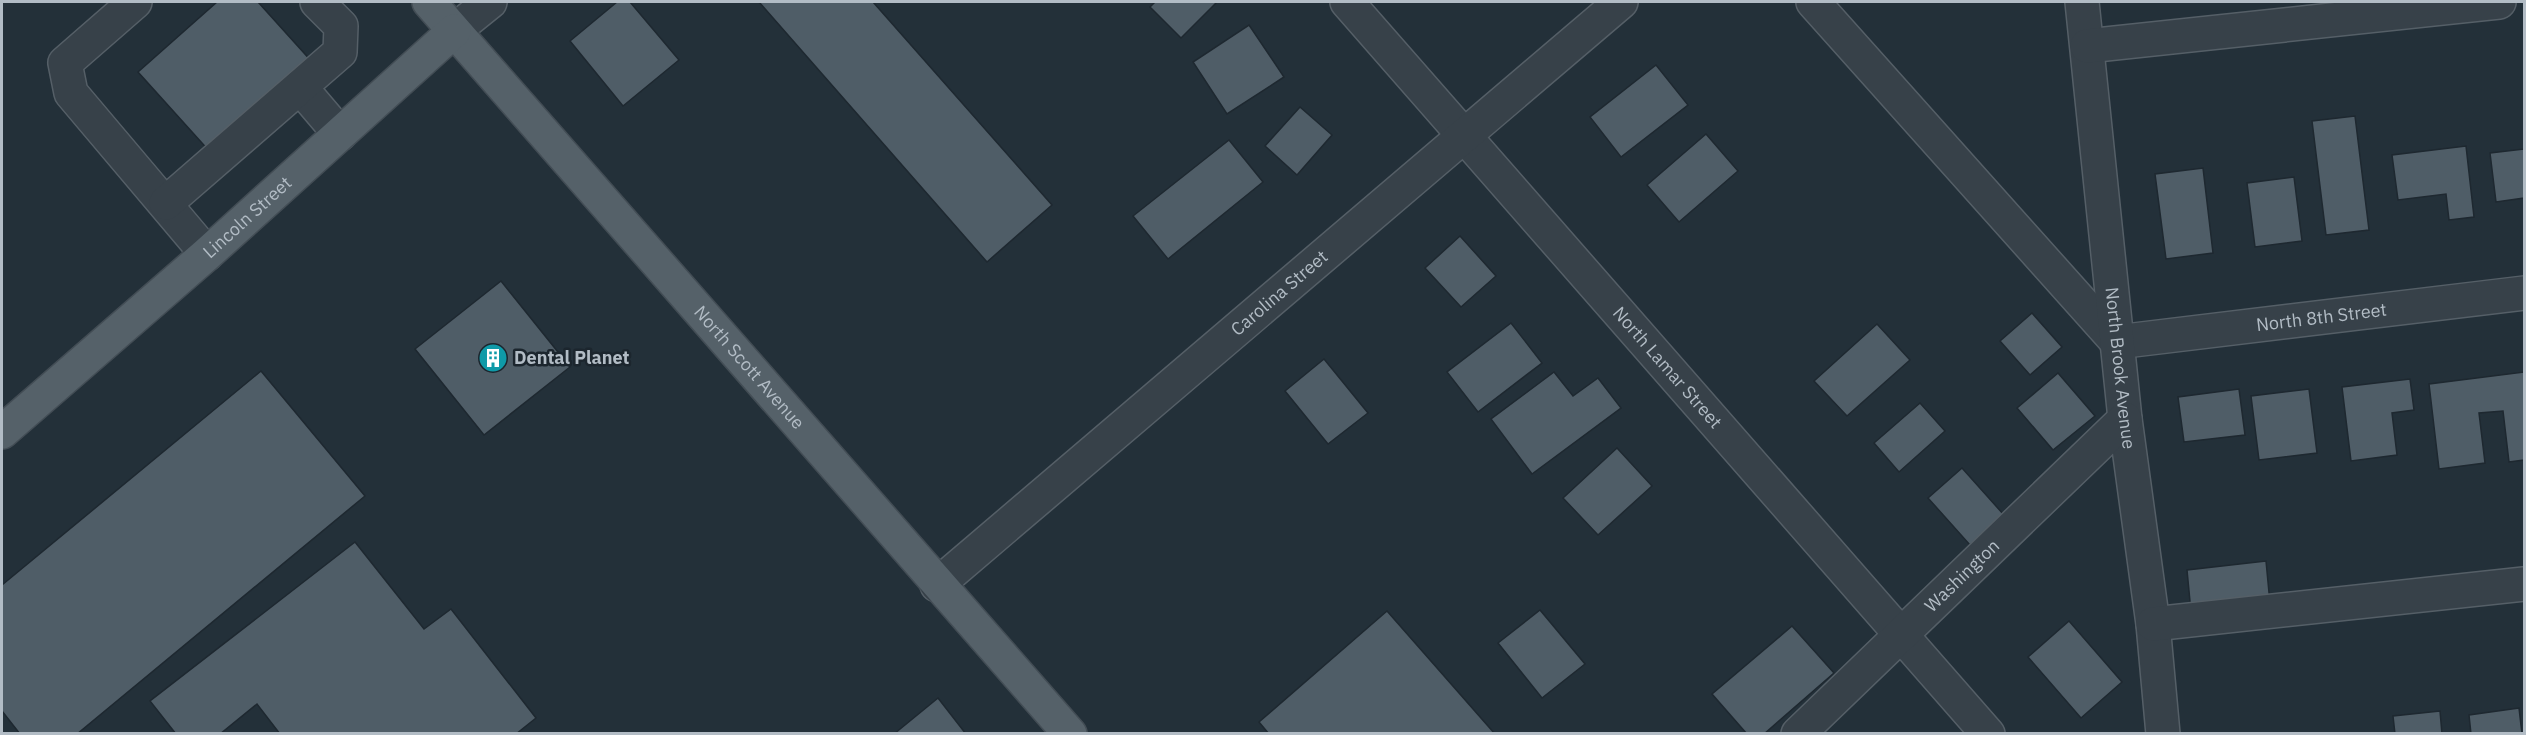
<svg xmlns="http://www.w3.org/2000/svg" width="2526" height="735" font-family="'IBM Plex Sans',sans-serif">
<rect width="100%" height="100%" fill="#233039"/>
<g fill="#4f5d67" stroke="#1e2830" stroke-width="1.5">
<polygon points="217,2 258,2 313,63 211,153 138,72"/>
<polygon points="617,2 630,2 679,60 623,106 570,41"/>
<polygon points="759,2 873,2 1052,205 987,262"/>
<polygon points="1155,2 1217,2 1181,38 1150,7"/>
<polygon points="1249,25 1284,77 1227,114 1193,62"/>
<polygon points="1656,65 1688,105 1621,157 1590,117"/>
<polygon points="1300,107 1332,135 1297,175 1265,146"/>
<polygon points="2355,116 2369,230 2326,235 2312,121"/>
<polygon points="1706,134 1738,171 1679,222 1647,185"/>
<polygon points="1229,140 1263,182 1168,259 1133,216"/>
<polygon points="2466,146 2474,217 2449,220 2446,194 2398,200 2392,155"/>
<polygon points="2524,149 2524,198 2496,202 2490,153"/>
<polygon points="2203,168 2213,253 2166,259 2155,174"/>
<polygon points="2294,177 2302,241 2255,247 2247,183"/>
<polygon points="1460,236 1496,276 1461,307 1425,268"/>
<polygon points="501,281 570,367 484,435 415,349"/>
<polygon points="2032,313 2062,347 2030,375 2000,341"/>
<polygon points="1511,323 1542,363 1478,412 1447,372"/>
<polygon points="1877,324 1910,360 1847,416 1814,381"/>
<polygon points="1324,359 1368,413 1328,444 1285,391"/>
<polygon points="261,371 365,496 77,734 20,734 2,711 2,585"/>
<polygon points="1554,372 1573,396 1598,378 1621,408 1532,474 1491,419"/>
<polygon points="2524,372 2524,460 2509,462 2503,411 2479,413 2485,463 2439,469 2429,384"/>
<polygon points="2058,373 2095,416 2053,450 2017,408"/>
<polygon points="2410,379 2414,410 2392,413 2397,455 2351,461 2342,387"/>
<polygon points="2239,389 2245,435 2184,442 2178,397"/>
<polygon points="2309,389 2317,453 2259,460 2251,396"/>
<polygon points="1920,403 1945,431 1899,472 1874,443"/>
<polygon points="1617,448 1652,486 1598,535 1563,498"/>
<polygon points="1962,468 2004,515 1970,545 1928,498"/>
<polygon points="355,542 424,629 451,609 536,718 516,734 280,734 257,704 220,734 176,734 150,701"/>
<polygon points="2266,561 2270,603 2191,612 2187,570"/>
<polygon points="1540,610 1585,664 1542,698 1498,643"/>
<polygon points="1387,611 1495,734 1269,734 1259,722"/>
<polygon points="2069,621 2122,682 2081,718 2028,657"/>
<polygon points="1792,626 1834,673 1764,734 1747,734 1712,694"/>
<polygon points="938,698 966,734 894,734"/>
<polygon points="2519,708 2522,734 2471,734 2469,715"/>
<polygon points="2440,711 2442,734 2395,734 2393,716"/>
</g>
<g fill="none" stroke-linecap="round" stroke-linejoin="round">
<g stroke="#555f67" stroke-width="36">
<g id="minor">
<polyline points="135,2 65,63 71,93 207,254"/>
<path id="s1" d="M1347,2L1988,734"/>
<path id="s2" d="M1813,2L2117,342L2524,293"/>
<path id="s3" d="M2082,2L2125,419L2153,624L2163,734"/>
<polyline points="454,31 490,2"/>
<polyline points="2087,46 2499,2"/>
<polyline points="300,87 340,134"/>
<polyline points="166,203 340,52 341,26 317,2"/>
<path id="s4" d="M937,585L1621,2"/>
<polyline points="2153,624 2524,584"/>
<path id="s5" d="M1798,734L2125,419"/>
</g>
</g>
<g stroke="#434d55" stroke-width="36">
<g id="major">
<path id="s6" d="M429,2L1070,734"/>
<path id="s7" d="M2,432L207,254L454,31"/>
</g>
</g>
<use href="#minor" stroke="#374149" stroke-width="33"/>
<use href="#major" stroke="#556169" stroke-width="33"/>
</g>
<defs>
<g id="building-disc" transform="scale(1.5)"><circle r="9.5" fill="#0f9aa8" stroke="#1c262e"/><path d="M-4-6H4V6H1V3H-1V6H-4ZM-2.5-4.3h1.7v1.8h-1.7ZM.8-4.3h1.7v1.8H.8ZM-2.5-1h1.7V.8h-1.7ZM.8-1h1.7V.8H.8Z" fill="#fff"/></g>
</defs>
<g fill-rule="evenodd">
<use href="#building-disc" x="493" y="358"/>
</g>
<g text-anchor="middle" stroke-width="5" stroke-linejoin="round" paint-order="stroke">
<g font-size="18" fill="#b2bcc5" stroke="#1c262e">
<text dy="6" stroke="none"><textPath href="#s7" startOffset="326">Lincoln Street</textPath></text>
<text dy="6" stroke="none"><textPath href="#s4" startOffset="450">Carolina Street</textPath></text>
<text dy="6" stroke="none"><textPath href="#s2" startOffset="662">North 8th Street</textPath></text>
<text dy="6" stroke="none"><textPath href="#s6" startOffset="486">North Scott Avenue</textPath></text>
<text dy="6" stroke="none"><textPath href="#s1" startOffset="486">North Lamar Street</textPath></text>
<text dy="6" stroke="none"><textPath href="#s3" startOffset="368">North Brook Avenue</textPath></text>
<text dy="6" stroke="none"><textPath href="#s5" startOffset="228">Washington</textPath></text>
</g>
<g font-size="18" font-weight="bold" fill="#b2bcc5" stroke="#1c262e" text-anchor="start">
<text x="514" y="364">Dental Planet</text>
</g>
</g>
<rect width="2526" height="735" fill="none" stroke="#b2bcc5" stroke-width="6"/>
</svg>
